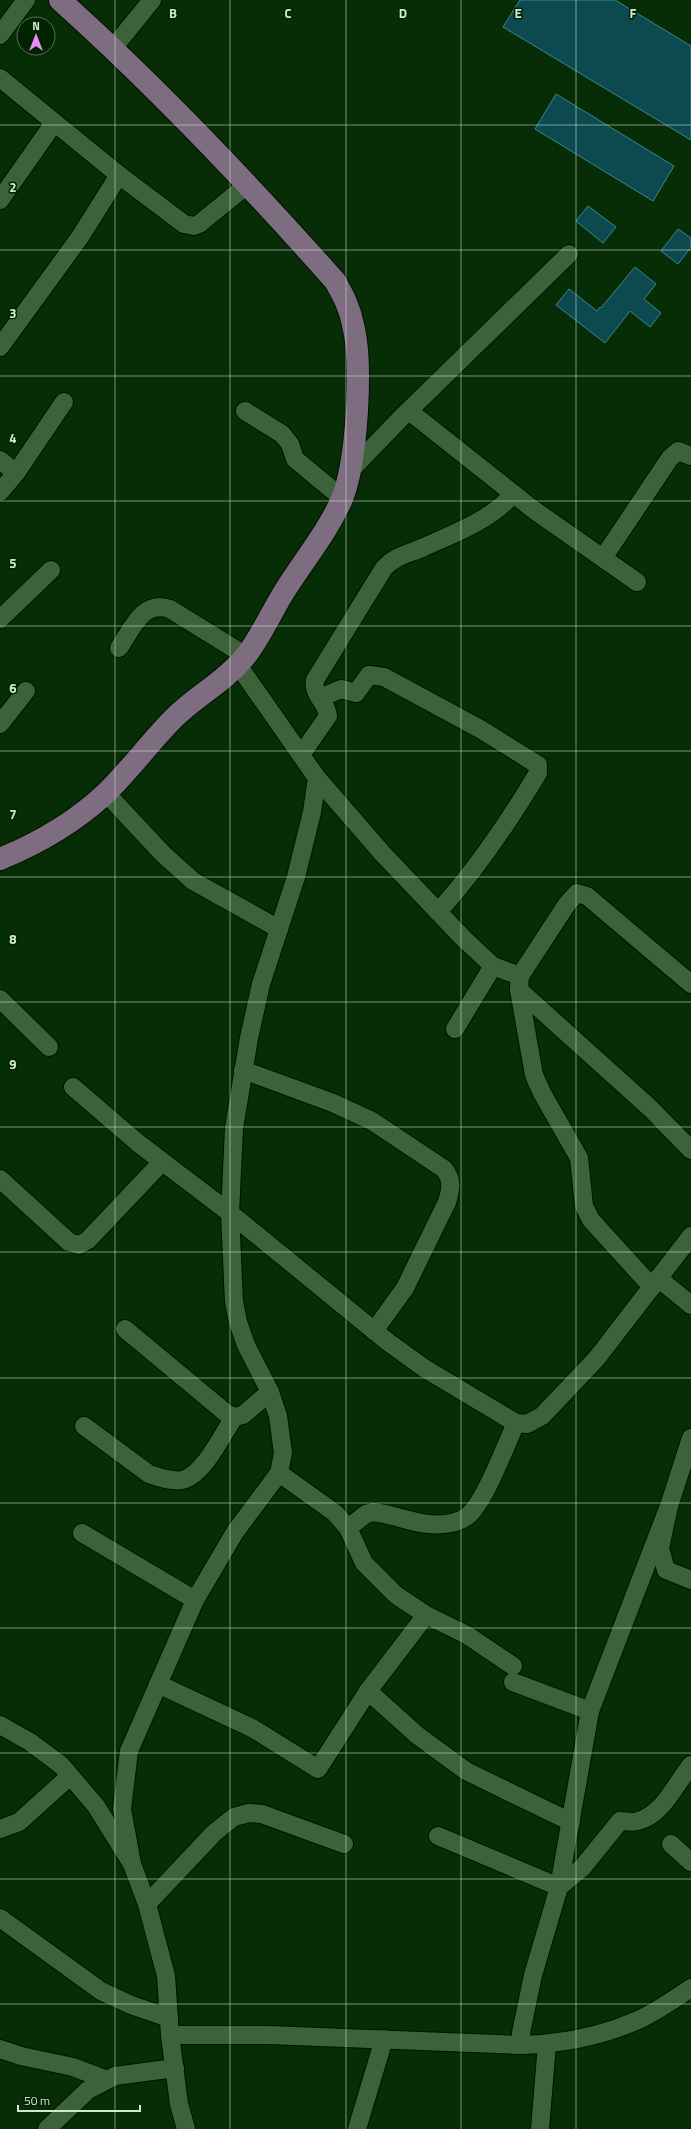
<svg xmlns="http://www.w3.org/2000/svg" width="691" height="2129" font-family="'Titillium Web',sans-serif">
<rect width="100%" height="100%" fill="#072d07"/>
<g fill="#0c4a4f" stroke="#39878e">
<polygon points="520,0 615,0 691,46 691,140 503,27"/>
<polygon points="556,94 674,166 653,201 535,129"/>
<polygon points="588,206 616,227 603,243 576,221"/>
<polygon points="678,229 691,238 691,247 678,264 661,251"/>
<polygon points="635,267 656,284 644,299 661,313 650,327 630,311 605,343 556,305 569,289 597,311 600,307 601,308"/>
</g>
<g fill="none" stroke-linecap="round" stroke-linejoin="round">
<g stroke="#001300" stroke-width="20">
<g id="minor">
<polyline points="0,35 26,0"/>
<polyline points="113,48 152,0"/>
<polyline points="0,78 119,175 184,224 194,226 199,224 247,185"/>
<polyline points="0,200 54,123"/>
<polyline points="0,347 80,237 119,175"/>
<polyline points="245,411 282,434 290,444 295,459 342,498"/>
<polyline points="409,411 534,510 637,582"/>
<polyline points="0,460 16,473 0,492"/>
<polyline points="350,471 400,419 569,254"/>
<polyline points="16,473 64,402"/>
<polyline points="603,558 670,458 678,451 691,456"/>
<polyline points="0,619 51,570"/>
<path d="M119,648C132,629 143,599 170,609L246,656"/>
<path d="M320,698L341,689L356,693L369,675L384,677L482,730L538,765V773C508,823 477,869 438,912"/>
<polyline points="0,724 26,691"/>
<path d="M301,755L328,716C327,702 312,695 315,680L384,568C396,555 409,554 424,547C455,533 491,520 513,494"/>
<polyline points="317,778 382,853 464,939 493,966 520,976"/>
<polyline points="106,793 163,854 193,881 279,929"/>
<polyline points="519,990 650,1108 691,1150"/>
<polyline points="0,999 49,1047"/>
<polyline points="455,1029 493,966"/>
<path d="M243,1070L333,1103L372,1121L444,1169C453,1180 451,1189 447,1202L405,1288L374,1331"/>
<polyline points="73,1087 138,1143 230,1213 388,1342 424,1368 516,1423 527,1424 542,1416 597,1358 691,1236"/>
<polyline points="0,1179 69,1242 79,1245 88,1240 162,1162"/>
<polyline points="658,1278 691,1305"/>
<polyline points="652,1287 591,1220 584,1206 579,1158 542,1093 534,1075 519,990 520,976 567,904 577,893 587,896 691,984"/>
<polyline points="125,1329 226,1413 234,1417 243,1415 270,1392"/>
<path d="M84,1426L149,1474C159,1477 171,1482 182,1480C203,1476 223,1434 234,1417"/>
<polyline points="691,1438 669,1506 660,1548 666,1570 691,1580"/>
<polyline points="279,1473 335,1513 348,1528 364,1563 396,1595 426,1615 467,1635 513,1666"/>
<path d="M348,1528L366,1514L373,1512C392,1514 409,1522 428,1524C440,1525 455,1525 466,1517C484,1505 506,1444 516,1423"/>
<polyline points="82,1533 195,1600"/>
<polyline points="426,1615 368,1691 417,1735 466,1771 571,1822"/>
<polyline points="513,1682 590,1711"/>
<polyline points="158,1684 252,1728 318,1769 368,1691"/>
<polyline points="0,1725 30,1742 61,1765 96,1806 132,1864 147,1904 166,1976 170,2035 179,2104 186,2129"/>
<polyline points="0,1829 19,1822 70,1776"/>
<path d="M438,1836L559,1887L582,1868L620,1821C625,1821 633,1823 638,1821C663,1815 676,1783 691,1765"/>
<polyline points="671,1844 691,1862"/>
<polyline points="132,1864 122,1809 129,1751 195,1600 235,1532 279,1473 283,1453 278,1416 270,1392 246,1345 238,1322 234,1302 230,1213 234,1128 249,1038 261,984 296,877 312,812 317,778 238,665"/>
<polyline points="147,1904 214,1833 234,1817 249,1813 262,1814 344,1844"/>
<polyline points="0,1918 101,1991 131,2005 169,2018"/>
<path d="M170,2035H269L521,2045C560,2044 602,2036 638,2020C656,2012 674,1999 691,1988"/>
<polyline points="521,2045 521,2033 533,1975 559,1887 590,1711 669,1506"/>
<polyline points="0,2049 21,2056 73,2067 107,2080"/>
<polyline points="47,2129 88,2090 115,2076 175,2068"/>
<polyline points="357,2129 384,2039"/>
<polyline points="540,2129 547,2044"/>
</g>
</g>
<g stroke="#001300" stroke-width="24">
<path id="major" d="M0,859C39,843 74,823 105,794C130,770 150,742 174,718C196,696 224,682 244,658C258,642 272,611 284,592C303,561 327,533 342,499C357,461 363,364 353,325C350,308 343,295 335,281C248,183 158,88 60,0"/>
</g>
<use href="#minor" stroke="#3c623a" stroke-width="18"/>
<use href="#major" stroke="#7e6d81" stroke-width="22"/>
</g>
<path fill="none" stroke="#d3e8d1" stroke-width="1" stroke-opacity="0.55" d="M115,0V2129M230,0V2129M346,0V2129M461,0V2129M576,0V2129M0,125H691M0,250H691M0,376H691M0,501H691M0,626H691M0,751H691M0,877H691M0,1002H691M0,1127H691M0,1252H691M0,1378H691M0,1503H691M0,1628H691M0,1753H691M0,1879H691M0,2004H691"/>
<g font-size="13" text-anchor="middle" font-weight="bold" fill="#d3e8d1" stroke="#002300" stroke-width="3" stroke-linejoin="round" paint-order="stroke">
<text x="173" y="18">B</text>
<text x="288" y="18">C</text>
<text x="403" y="18">D</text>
<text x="518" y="18">E</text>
<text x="633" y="18">F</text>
<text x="13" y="192">2</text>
<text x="13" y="318">3</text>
<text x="13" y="443">4</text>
<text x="13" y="568">5</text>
<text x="13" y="693">6</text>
<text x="13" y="819">7</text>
<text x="13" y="944">8</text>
<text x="13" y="1069">9</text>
</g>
<g transform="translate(36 36)"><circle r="19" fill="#002300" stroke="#547254"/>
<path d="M0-3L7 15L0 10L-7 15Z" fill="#ed8cf9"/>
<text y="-6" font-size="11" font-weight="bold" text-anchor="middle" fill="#d3e8d1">N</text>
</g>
<path d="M18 2105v6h122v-6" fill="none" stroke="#d3e8d1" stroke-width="2"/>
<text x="24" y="2105" font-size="12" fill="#d3e8d1" stroke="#002300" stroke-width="3" paint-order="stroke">50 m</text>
</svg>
